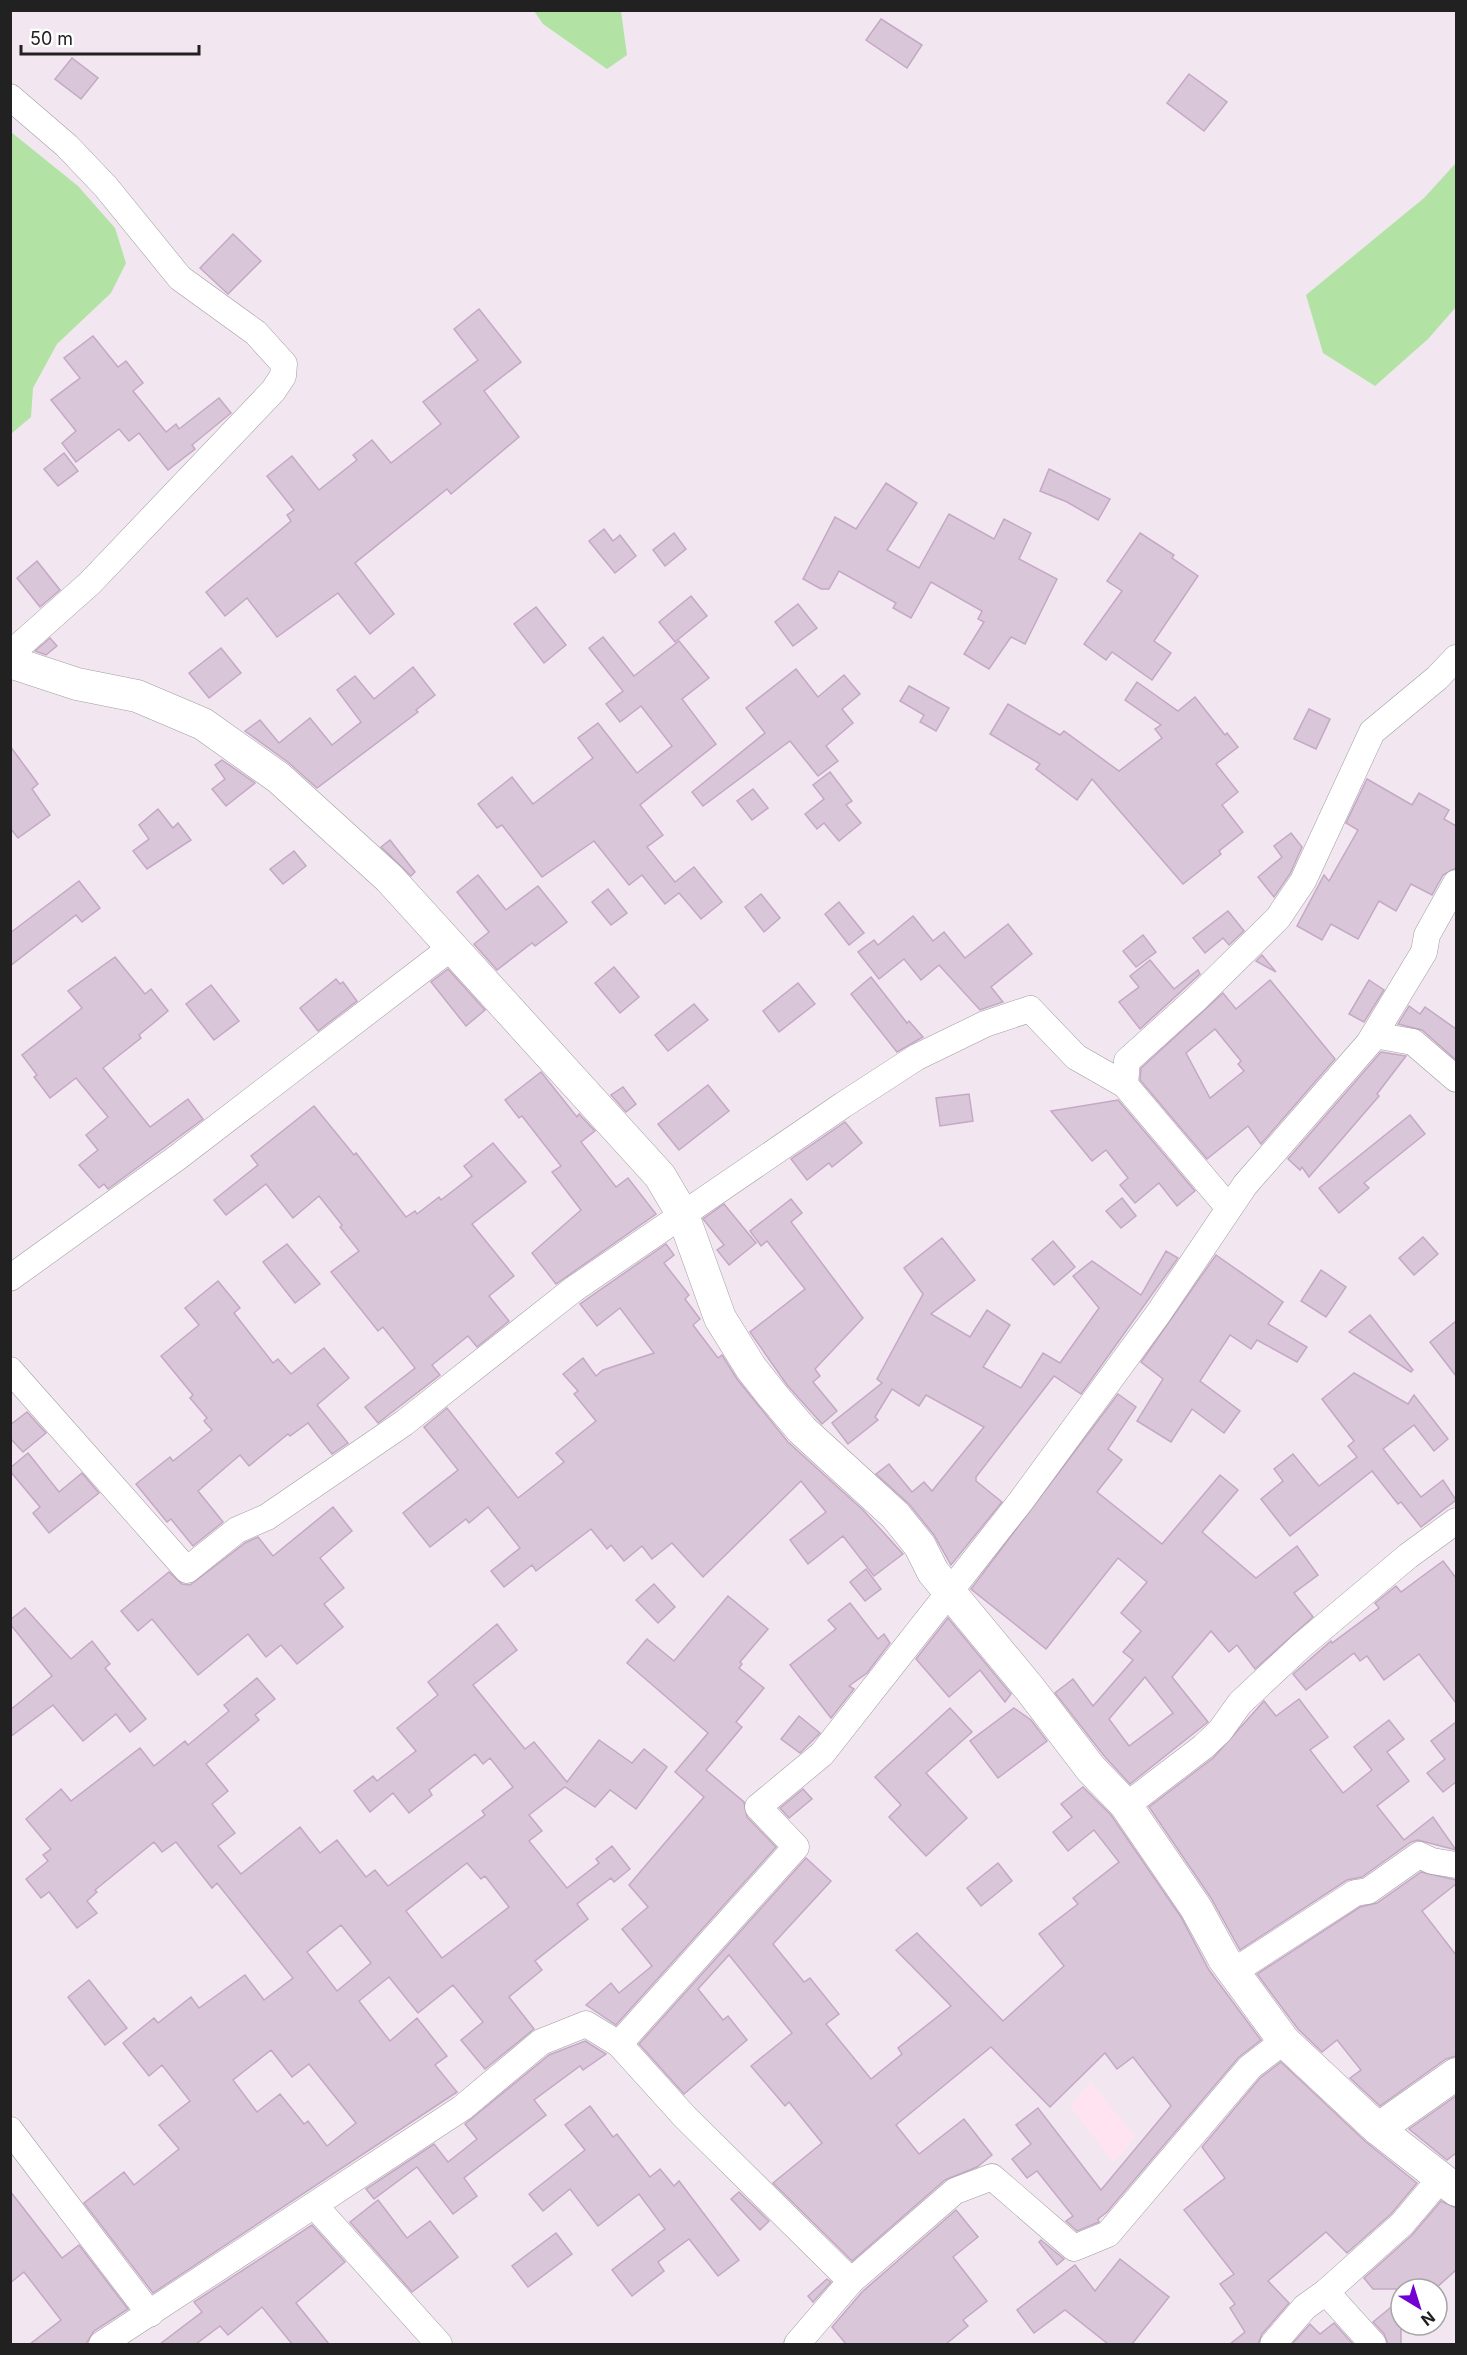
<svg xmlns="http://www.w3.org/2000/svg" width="1467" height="2355" font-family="Inter,sans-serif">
<rect width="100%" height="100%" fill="#f2e7f0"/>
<polygon fill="#ffe3f0" points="1091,2082 1135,2137 1114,2163 1070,2106"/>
<g fill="#b3e3a4">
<polygon points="534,11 621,11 627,55 607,69 543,24"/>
<polygon points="11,132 78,186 115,228 126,263 111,293 57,344 33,388 31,417 11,434"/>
<polygon points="1456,163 1456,307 1428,339 1375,386 1323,353 1306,295 1424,198"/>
</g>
<g fill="#d9c6d9" stroke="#c5a8c5" stroke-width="1.5" fill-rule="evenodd">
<polygon points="881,19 922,45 907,68 866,40"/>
<polygon points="72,58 98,78 81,99 55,79"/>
<polygon points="1189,74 1227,102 1204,131 1167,103"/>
<polygon points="233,234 261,261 228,294 200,268"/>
<polygon points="479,309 521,362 484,391 519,437 451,494 447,489 355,563 394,614 370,634 338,593 277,637 247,598 225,616 206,592 291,521 287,515 294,510 267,476 292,456 319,490 357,460 353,455 372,440 391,463 441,424 423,402 478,360 454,329"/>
<polygon points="93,336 118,367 126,361 143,383 133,391 166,432 176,424 179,429 219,398 231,413 192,445 195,449 168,470 139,433 129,441 119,429 76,462 62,443 76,431 51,400 80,378 64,358"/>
<polygon points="64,453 78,471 58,486 44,469"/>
<polygon points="1049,469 1110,499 1098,520 1067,502 1040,491"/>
<polygon points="886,483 917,503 887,550 919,568 949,514 994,539 1004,519 1031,533 1019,559 1057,579 1025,644 1011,637 989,669 964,654 984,622 978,619 982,611 931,582 911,618 893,608 896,603 839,571 829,589 821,589 803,579 835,517 856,529"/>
<polygon points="604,529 613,541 620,535 636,556 615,573 589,541"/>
<polygon points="674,533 686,549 665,566 653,550"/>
<polygon points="1140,533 1174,555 1172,558 1198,576 1154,641 1171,653 1152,680 1112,652 1106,660 1084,644 1122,591 1107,581"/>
<polygon points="37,561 60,590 40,607 17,578"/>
<polygon points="691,596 707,616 675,642 659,622"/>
<polygon points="798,604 817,628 793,646 775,622"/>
<polygon points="536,607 566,645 544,663 514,624"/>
<polygon points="603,637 634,676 679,641 709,678 682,699 716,744 640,805 663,835 647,847 675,882 694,867 722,902 701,919 679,893 665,904 642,875 629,885 594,841 542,877 502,825 497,828 478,804 512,777 533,804 593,758 578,738 598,723 637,773 672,746 641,706 620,722 606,704 623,691 589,648"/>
<polygon points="50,638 57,646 46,655 35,651"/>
<polygon points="221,648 241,673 209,698 189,673"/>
<polygon points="413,667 435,695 416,710 418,712 317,788 289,763 245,731 260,720 279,743 310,718 332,745 361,722 337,690 355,676 374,699"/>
<polygon points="796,669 818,697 844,675 860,694 842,709 853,723 826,746 838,761 818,776 790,741 703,806 692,792 765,733 746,708"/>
<polygon points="1137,682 1178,711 1195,697 1225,735 1227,733 1238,747 1216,764 1238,792 1222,805 1243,832 1219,851 1221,854 1183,884 1092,779 1077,800 1036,769 1040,764 990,734 1008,704 1060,735 1064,731 1119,771 1162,738 1155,729 1161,725 1125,700"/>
<polygon points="909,686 949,708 936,731 920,722 924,715 900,701"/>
<polygon points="1309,709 1330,719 1316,749 1294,739"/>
<polygon points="10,746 38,784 32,789 50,815 18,838 10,828"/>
<polygon points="222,760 255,783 226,806 212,789 225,779 215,765"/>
<polygon points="830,772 852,801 846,805 861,823 839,841 824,823 817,829 805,814 824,799 813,785"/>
<polygon points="1367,779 1412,805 1419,793 1449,810 1444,819 1456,826 1456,868 1443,875 1432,895 1411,884 1396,911 1379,901 1358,939 1331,924 1322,940 1297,926 1324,875 1329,881 1358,830 1346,823"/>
<polygon points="753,789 768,808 752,820 737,801"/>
<polygon points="158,809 173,828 178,823 191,840 147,869 133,851 149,839 139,825"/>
<polygon points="1291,833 1302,847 1290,874 1274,897 1258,877 1282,857 1274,846"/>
<polygon points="390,840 415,872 411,876 381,847"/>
<polygon points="294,851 306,866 283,884 270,869"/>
<polygon points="478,875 506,910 538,886 567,922 535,946 532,943 497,970 474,944 489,932 457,892"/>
<polygon points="79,881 100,908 82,922 76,915 10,966 10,933"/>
<polygon points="608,889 627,913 611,925 592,902"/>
<polygon points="761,894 780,918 764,932 745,907"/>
<polygon points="839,902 864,933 849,945 825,914"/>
<polygon points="1228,911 1244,931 1229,945 1223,938 1205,953 1193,938"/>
<polygon points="913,916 933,941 944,932 965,958 1008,924 1032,954 991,987 1003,1002 980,1010 939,965 921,980 904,959 879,979 858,952 874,940 878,945"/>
<polygon points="1143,935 1156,952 1136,967 1123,951"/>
<polygon points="1262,955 1276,972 1256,961"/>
<polygon points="115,957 145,994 151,989 168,1011 139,1035 141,1038 103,1068 150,1127 188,1099 203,1119 108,1189 104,1184 99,1188 79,1165 98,1150 86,1135 108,1117 76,1078 50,1098 34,1077 37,1075 22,1055 82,1008 68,991"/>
<polygon points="1150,960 1174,989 1198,970 1200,974 1140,1029 1119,1002 1139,987 1130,976"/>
<polygon points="614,967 639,997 620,1013 595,983"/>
<polygon points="448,969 485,1010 466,1026 431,982"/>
<polygon points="871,977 907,1023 909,1021 923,1037 897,1052 851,994"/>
<polygon points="336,979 340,984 343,982 357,1001 318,1031 300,1008"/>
<path d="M1270,980L1335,1059L1261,1144L1248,1126L1207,1159L1140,1080L1141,1068L1223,993L1236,1009ZM1215,1029L1241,1061L1238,1064L1244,1071L1210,1098L1186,1053Z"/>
<polygon points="1369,980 1384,990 1364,1022 1349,1014"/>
<polygon points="798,983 815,1004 779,1032 763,1011"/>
<polygon points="211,985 239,1021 214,1040 186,1004"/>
<polygon points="694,1004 708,1020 668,1051 655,1035"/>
<polygon points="1409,1006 1420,1014 1425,1007 1456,1029 1456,1060 1422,1030 1398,1024"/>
<polygon points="1381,1052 1406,1056 1377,1094 1379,1096 1309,1177 1302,1167 1300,1170 1288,1159"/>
<polygon points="541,1072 577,1117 579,1114 595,1131 581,1142 616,1187 628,1178 656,1214 556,1284 532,1253 581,1210 552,1172 561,1166 522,1116 519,1118 505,1100"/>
<polygon points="708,1085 729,1111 679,1150 658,1124"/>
<polygon points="623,1087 636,1104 626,1112 611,1095"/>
<polygon points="969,1094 973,1121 940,1126 936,1098"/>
<polygon points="1118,1100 1195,1191 1177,1206 1159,1183 1135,1203 1120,1185 1128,1178 1106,1150 1092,1161 1051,1111"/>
<polygon points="314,1106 354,1155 356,1153 406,1217 415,1211 417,1214 439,1197 441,1200 472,1176 464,1166 493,1143 526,1182 472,1224 514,1276 489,1296 509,1321 477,1347 468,1336 432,1365 440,1375 378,1423 365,1407 415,1368 383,1327 378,1331 331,1272 359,1251 340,1227 342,1225 319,1196 293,1218 266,1184 226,1215 214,1200 258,1165 251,1156"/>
<polygon points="1410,1115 1425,1134 1364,1183 1369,1188 1339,1213 1319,1188"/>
<polygon points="845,1122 862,1143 832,1167 829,1163 807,1180 791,1159"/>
<polygon points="1122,1198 1136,1216 1121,1228 1106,1211"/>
<polygon points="791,1199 802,1213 791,1222 863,1318 815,1369 820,1376 813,1382 837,1411 822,1424 787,1385 750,1332 805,1289 767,1241 761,1246 750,1231"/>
<polygon points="724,1204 756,1243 729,1265 717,1250 724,1245 703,1219"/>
<polygon points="1423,1237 1438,1254 1414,1275 1399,1258"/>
<polygon points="942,1238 975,1280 931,1314 970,1337 987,1310 1010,1325 983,1367 1021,1388 1043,1353 1060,1363 1099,1308 1073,1276 1092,1261 1141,1295 1166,1251 1178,1258 1081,1394 1054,1376 976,1477 976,1481 1002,1502 951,1565 934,1535 909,1504 876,1474 889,1464 912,1492 924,1482 932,1491 984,1427 926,1395 919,1406 892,1389 875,1417 878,1420 848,1444 832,1423 882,1383 877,1379 923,1294 904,1268"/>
<polygon points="1053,1241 1075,1267 1054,1285 1032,1259"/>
<polygon points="287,1244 320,1284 295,1303 263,1262"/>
<polygon points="666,1244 674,1255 664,1263 689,1295 685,1299 700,1319 693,1325 718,1358 722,1355 737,1379 788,1442 863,1510 903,1554 874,1576 843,1536 808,1564 790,1540 826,1512 801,1481 703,1577 672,1543 652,1559 642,1546 624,1561 611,1545 607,1549 591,1529 536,1571 532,1565 504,1587 491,1571 520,1548 488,1507 469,1523 466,1519 430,1547 403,1513 458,1470 424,1427 447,1408 518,1498 564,1462 556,1453 596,1421 574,1394 578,1391 563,1374 583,1358 596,1376 603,1370 654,1353 620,1308 597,1326 580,1304"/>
<polygon points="1216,1255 1283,1302 1268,1324 1307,1347 1297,1362 1257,1340 1251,1349 1230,1335 1200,1381 1240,1411 1224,1433 1192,1409 1171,1442 1137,1421 1163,1379 1141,1362"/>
<polygon points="1321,1270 1346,1287 1326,1317 1301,1301"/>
<polygon points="218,1281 240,1308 234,1313 273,1363 278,1359 291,1374 324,1348 349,1378 317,1405 348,1443 332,1454 308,1423 290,1436 288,1434 249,1466 240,1455 198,1491 223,1522 193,1546 171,1519 167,1522 136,1484 170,1457 173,1461 212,1430 204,1421 207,1418 190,1398 193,1395 161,1356 199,1325 185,1308"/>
<polygon points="1370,1315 1413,1370 1411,1372 1349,1332"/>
<polygon points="1456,1321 1456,1376 1430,1342"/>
<polygon points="1354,1373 1408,1404 1414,1395 1448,1439 1434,1451 1414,1425 1383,1449 1421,1497 1443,1480 1456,1500 1421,1527 1401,1502 1398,1504 1372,1471 1290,1536 1261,1499 1283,1481 1274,1469 1293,1454 1319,1486 1357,1457 1348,1446 1354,1441 1322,1399"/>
<path d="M1118,1394L1136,1407L1108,1449L1122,1460L1097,1492L1162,1544L1220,1475L1238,1490L1202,1532L1256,1578L1297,1546L1318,1575L1294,1593L1313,1617L1255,1669L1237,1645L1229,1652L1211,1631L1172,1677L1208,1722L1130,1784L1105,1757L1055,1693L1073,1679L1093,1706L1133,1660L1123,1652L1141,1631L1121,1613L1147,1582L1118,1558L1046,1649L971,1589ZM1145,1677L1173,1713L1129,1746L1109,1719Z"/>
<polygon points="27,1412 46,1433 23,1452 10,1438 10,1425"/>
<polygon points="28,1453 59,1492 82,1473 99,1493 49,1533 33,1513 40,1507 10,1471 10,1468"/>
<polygon points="333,1507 352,1531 320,1558 344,1588 324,1604 343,1627 297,1664 281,1645 266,1657 248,1634 198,1675 152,1619 138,1631 121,1611 169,1572 182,1584 190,1585 245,1543 258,1537 273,1556"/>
<polygon points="1443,1561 1456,1578 1456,1703 1419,1654 1384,1680 1367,1656 1360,1661 1354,1653 1306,1690 1293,1674 1331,1641 1332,1643 1379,1608 1375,1603 1396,1586 1401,1592"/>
<polygon points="866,1569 881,1589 865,1601 850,1582"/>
<polygon points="654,1584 675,1607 658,1623 636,1600"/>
<polygon points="728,1596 768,1629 740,1662 742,1664 739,1668 764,1688 736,1722 742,1727 706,1770 744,1802 747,1817 776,1847 616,2025 586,2005 611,1983 619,1993 652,1966 622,1929 648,1907 629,1885 704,1797 675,1772 708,1733 627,1663 647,1639 674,1661"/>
<polygon points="850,1603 878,1639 884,1634 890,1643 867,1673 849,1686 854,1689 831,1718 790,1665 836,1629 828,1620"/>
<polygon points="25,1608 71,1659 92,1641 110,1664 105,1668 146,1719 130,1732 116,1714 83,1741 53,1705 10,1737 10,1710 52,1676 10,1624 10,1620"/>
<polygon points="948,1618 1011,1694 1005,1702 980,1670 949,1697 916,1659"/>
<path d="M497,1624L517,1650L473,1685L525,1749L534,1742L567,1782L599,1740L632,1763L644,1749L667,1767L636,1809L610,1790L595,1807L565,1787L529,1815L542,1831L529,1841L567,1888L599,1863L596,1859L612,1846L630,1869L614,1882L611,1878L577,1904L588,1919L535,1961L542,1970L509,1997L534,2029L485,2069L461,2040L483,2022L453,1985L418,2013L389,1977L359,2001L390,2041L417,2018L447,2056L435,2065L457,2092L153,2293L84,2203L124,2172L134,2185L179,2149L159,2125L190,2101L162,2065L149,2076L123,2043L154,2018L158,2023L191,1997L199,2008L245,1975L264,2000L293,1978L217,1883L212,1888L176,1842L162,1852L154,1842L95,1890L97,1892L87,1901L97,1913L77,1928L49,1892L41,1898L26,1879L48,1861L43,1855L51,1849L26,1819L61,1789L71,1801L140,1748L154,1766L185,1741L188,1745L229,1711L224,1705L257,1678L275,1699L255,1715L259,1720L206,1764L228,1791L212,1804L235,1833L218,1846L241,1874L300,1827L320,1853L337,1840L366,1877L375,1870L388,1886L485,1815L482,1811L513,1787L490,1758L483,1764L475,1754L429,1790L432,1795L409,1813L393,1793L370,1812L354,1791L373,1776L377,1781L416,1751L397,1728L438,1695L428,1682ZM467,1863L481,1879L485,1876L509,1907L442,1958L406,1911ZM341,1925L371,1963L337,1991L307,1952ZM271,2050L292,2077L309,2064L356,2123L327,2146L308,2121L304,2124L280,2094L257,2112L233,2080Z"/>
<polygon points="1299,1699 1328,1737 1310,1750 1343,1793 1372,1770 1354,1747 1389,1720 1404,1739 1387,1752 1409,1781 1377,1806 1404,1840 1433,1817 1456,1850 1418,1840 1411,1842 1362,1877 1347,1880 1240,1950 1211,1898 1149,1807 1213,1758 1264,1701 1276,1716"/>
<polygon points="950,1708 972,1732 926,1773 967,1818 926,1856 889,1817 901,1805 875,1777"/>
<polygon points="1014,1708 1031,1720 1047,1741 998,1778 970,1741"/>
<polygon points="799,1716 820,1733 800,1753 781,1739"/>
<polygon points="1456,1722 1456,1782 1443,1792 1427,1773 1445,1759 1431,1741"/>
<polygon points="1083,1787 1111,1815 1181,1917 1209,1970 1261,2040 1239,2057 1107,2212 1098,2219 1099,2222 1077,2231 1066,2221 1073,2216 1037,2171 1027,2178 1012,2159 1031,2144 1016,2125 1038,2108 1101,2190 1171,2106 1133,2057 1117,2069 1105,2053 1050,2107 991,2047 896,2125 919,2154 964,2119 992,2155 977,2167 945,2180 852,2261 773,2183 822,2143 789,2102 785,2106 751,2066 792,2033 729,1955 698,1989 723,2020 728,2016 747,2040 684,2094 639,2044 806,1858 831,1881 773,1944 804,1982 810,1978 839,2014 826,2024 871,2079 902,2054 898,2048 951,2006 896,1950 917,1933 1003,2021 1064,1966 1039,1934 1078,1904 1073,1898 1119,1862 1094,1830 1068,1851 1053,1832 1072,1817 1061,1804"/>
<polygon points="803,1789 812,1799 789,1818 780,1808"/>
<polygon points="998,1863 1012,1881 981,1906 967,1888"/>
<polygon points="1421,1872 1456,1880 1456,1884 1422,1911 1456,1955 1456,2056 1446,2059 1380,2106 1350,2078 1361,2070 1337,2040 1322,2052 1298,2029 1257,1974 1360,1907 1377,1903"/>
<polygon points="89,1980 127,2028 105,2045 68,1997"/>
<polygon points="585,2041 606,2054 583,2070 580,2066 534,2100 546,2115 464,2178 477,2196 453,2214 417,2167 374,2199 366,2189 434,2144 448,2162 477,2139 465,2124 549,2055"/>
<polygon points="1281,2062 1366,2142 1417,2183 1391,2214 1347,2253 1326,2232 1268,2281 1289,2303 1262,2334 1258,2344 1230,2344 1245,2332 1230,2308 1235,2304 1220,2284 1234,2274 1184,2210 1225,2178 1202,2147 1260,2078"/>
<polygon points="1456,2096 1456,2153 1447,2160 1409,2129"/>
<polygon points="590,2106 613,2137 617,2134 650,2177 660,2169 674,2186 679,2181 739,2260 718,2276 689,2239 658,2262 664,2271 632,2296 612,2270 665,2229 639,2194 598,2226 570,2189 543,2211 529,2194 585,2150 565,2125"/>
<polygon points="10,2191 62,2258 79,2245 128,2309 94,2331 86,2344 30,2344 61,2320 24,2272 10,2283"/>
<polygon points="739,2192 769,2221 760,2230 731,2199"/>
<polygon points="378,2200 407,2238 430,2221 458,2257 412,2292 350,2222"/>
<polygon points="1441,2201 1456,2208 1456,2270 1435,2289 1373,2289 1364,2278 1412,2235"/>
<polygon points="956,2210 978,2237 953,2257 987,2301 963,2320 968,2326 946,2344 846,2344 832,2327 862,2292"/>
<polygon points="312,2225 345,2262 296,2303 329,2344 292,2344 262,2307 228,2335 220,2326 196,2344 160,2344 202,2312 194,2302"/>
<polygon points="556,2233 572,2254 528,2287 512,2266"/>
<polygon points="1041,2240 1064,2259 1057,2265 1039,2242"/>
<polygon points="1120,2259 1169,2297 1132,2344 1108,2344 1065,2310 1034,2333 1017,2310 1075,2265 1095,2291"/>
<polygon points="827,2279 831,2282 813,2302 808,2296"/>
<polygon points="1401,2299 1401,2344 1388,2344 1384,2334 1373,2322"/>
<polygon points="1334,2323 1353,2344 1292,2344 1310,2324 1320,2334"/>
</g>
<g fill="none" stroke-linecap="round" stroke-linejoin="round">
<g stroke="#9e9e9e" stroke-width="27">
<g id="minor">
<polyline points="10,97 67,146 106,187 180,278 256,333 284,364 283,376 273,391 90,583 10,654"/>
<polyline points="1374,1035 1413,1042 1456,1079"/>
<polyline points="1229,1208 1125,1085 1127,1061 1196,999 1278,918 1303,881 1372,732 1437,678 1456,658"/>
<polyline points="10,1278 178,1157 452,947"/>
<polyline points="10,1370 187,1570 237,1530 267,1517 404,1423 574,1289 843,1105 917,1057 985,1024 1030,1009 1076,1057 1125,1085"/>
<polyline points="1125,1804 1135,1799 1203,1747 1220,1731 1240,1703 1301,1646 1408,1556 1456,1521"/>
<polyline points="1233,1972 1355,1893 1368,1891 1419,1855 1432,1861 1456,1865"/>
<polyline points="619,2044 796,1847 758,1807 822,1754 1021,1501 1158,1314 1245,1185 1369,1043 1424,952 1427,935 1456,883"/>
<polyline points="10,2130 150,2314"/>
<polyline points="315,2206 439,2344"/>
<polyline points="1326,2292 1373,2344"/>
<polyline points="102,2344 462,2108 541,2042 586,2024 619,2044 685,2117 851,2281"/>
<polyline points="797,2344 851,2281 955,2191 992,2177 1074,2248 1108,2234 1250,2067 1284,2041"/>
<polyline points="1273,2344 1305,2307 1326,2292 1402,2224 1441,2178"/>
</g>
</g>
<g stroke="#9e9e9e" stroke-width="33">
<g id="tertiary">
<polyline points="10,662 77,684 137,696 203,724 279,778 389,878 660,1176 683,1215 720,1318 751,1368 773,1396 802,1430 895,1515 920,1546 933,1572 1030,1689 1091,1769 1125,1804 1196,1908 1224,1959 1284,2041 1378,2129 1456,2190"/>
<polyline points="1378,2129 1456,2074"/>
</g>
</g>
<use href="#minor" stroke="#fff" stroke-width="26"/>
<use href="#tertiary" stroke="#fff" stroke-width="32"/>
</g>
<rect width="1467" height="2355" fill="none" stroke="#212121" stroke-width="24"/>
<g transform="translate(1419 2307) rotate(142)"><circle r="28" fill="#ffffff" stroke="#a6a6a6" stroke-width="1.5"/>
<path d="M0-4.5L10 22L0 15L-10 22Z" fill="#7200d2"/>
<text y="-9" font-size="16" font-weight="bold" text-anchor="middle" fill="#212121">N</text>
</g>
<path d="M21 45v9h178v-9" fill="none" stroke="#212121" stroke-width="3"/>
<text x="30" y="45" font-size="18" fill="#212121" stroke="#ffffff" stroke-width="4.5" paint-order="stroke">50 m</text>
</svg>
